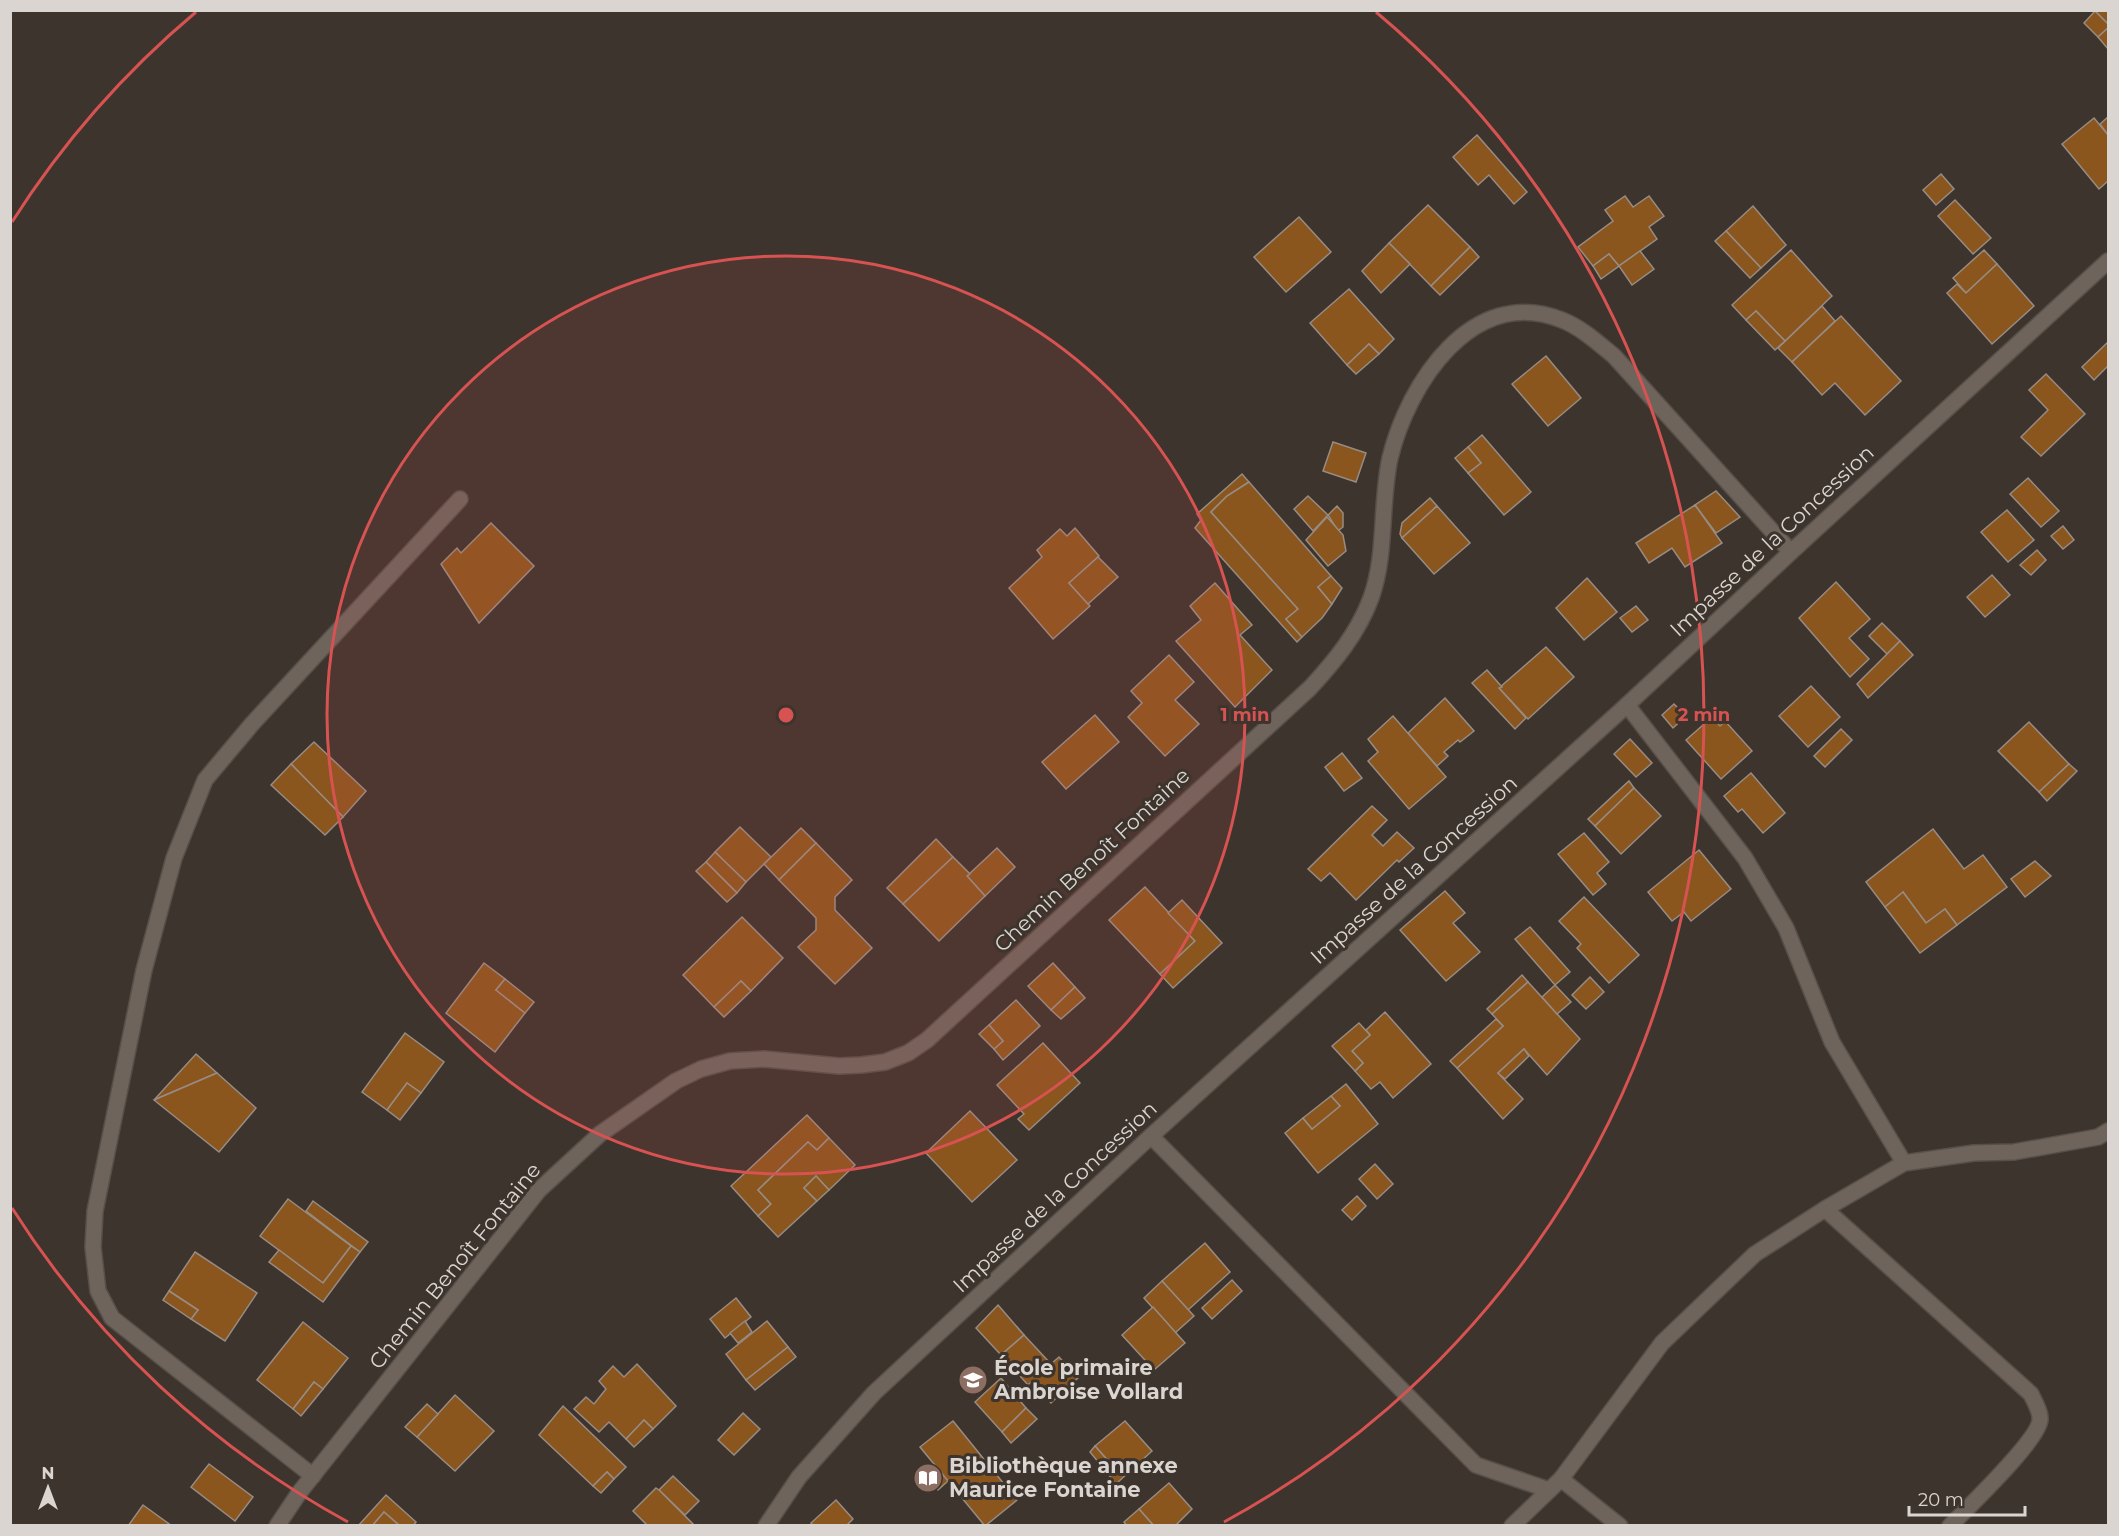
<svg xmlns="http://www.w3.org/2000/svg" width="2119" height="1536" font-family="Montserrat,sans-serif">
<rect width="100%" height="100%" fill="#3d342d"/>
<g fill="#8b551e" stroke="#978c83" stroke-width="1.5">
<polygon points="2096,10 2108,10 2108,24 2095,11"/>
<polygon points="2095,11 2108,24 2108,28 2098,37 2084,23"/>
<polygon points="2108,28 2108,49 2098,37"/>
<polygon points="2108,117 2108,135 2100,124"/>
<polygon points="2094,118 2108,135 2108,181 2099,189 2062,144"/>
<polygon points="1477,135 1527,192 1514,204 1489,175 1478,185 1453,157"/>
<polygon points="1941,174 1954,189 1936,205 1923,190"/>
<polygon points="1625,196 1633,207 1649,196 1664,216 1649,227 1657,239 1619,266 1609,254 1593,266 1578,247 1613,221 1605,210"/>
<polygon points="1955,200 1991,238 1973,254 1938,216"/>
<polygon points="1428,205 1470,247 1431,286 1389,243"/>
<polygon points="1753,206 1786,245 1761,268 1726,231"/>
<polygon points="1299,217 1331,252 1286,292 1254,257"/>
<polygon points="1726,231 1761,268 1750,278 1715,241"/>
<polygon points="1389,243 1410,264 1381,293 1362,271"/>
<polygon points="1470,247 1479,257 1440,295 1431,286"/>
<polygon points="1791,250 1832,296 1785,341 1756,311 1746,320 1732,305"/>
<polygon points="1984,250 1997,264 1966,293 1953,278"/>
<polygon points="1640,251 1654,269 1632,285 1619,266"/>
<polygon points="1609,254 1619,266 1601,279 1593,266"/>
<polygon points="1997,264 2034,306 1992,344 1947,293 1957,284 1966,293"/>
<polygon points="1349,289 1394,339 1379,354 1369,344 1347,365 1310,323"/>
<polygon points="1822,306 1835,321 1792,362 1778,348"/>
<polygon points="1756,311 1785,341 1775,350 1746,320"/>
<polygon points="1841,316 1901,381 1865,415 1835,383 1822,395 1792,362"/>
<polygon points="2108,342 2108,366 2094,380 2082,367"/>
<polygon points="1369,344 1379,354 1356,374 1347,365"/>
<polygon points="1546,356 1581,398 1548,426 1512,384"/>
<polygon points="2046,374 2085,414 2041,456 2021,437 2048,410 2029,390"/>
<polygon points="1482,435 1531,492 1504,515 1468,473 1481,463 1468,447"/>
<polygon points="1333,442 1366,453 1356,482 1323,471"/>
<polygon points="1468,447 1481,463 1468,473 1455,458"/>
<polygon points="1242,474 1249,482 1227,496 1211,512 1298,609 1286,619 1302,637 1297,642 1195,528 1201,520 1197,514"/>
<polygon points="2028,478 2059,511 2041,527 2010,494"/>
<polygon points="1249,482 1331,576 1318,587 1332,604 1322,618 1302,637 1286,619 1298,609 1211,512 1227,496"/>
<polygon points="1716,491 1740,517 1716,533 1695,505"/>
<polygon points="1308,496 1328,515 1313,531 1294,509"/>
<polygon points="1430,498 1437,506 1402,538 1400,534 1402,523"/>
<polygon points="1695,505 1722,543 1685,567 1672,548 1649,563 1636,543"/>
<polygon points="1337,506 1343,513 1343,527 1338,531 1328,515"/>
<polygon points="1437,506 1470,543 1434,574 1402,538"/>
<polygon points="2007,510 2034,540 2008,562 1981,532"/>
<polygon points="1327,517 1343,535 1346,551 1328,566 1306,540"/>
<polygon points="491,523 534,566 479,623 441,564 457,548 461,553"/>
<polygon points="2063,526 2074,540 2063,549 2051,536"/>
<polygon points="1075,528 1099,556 1069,583 1090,606 1053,639 1009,588 1042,557 1037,550 1060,529 1067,536"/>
<polygon points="2037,550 2046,560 2031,575 2020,565"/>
<polygon points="1098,557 1118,577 1088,604 1069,583"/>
<polygon points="1992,575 2010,595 1985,617 1967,597"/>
<polygon points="1331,576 1342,588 1332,604 1318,587"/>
<polygon points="1587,578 1617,612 1584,640 1556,608"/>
<polygon points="1836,582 1870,619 1849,638 1869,659 1850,677 1799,618"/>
<polygon points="1215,583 1252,625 1240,635 1272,670 1235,707 1176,641 1201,620 1190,606"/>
<polygon points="1636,606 1648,620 1632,632 1620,618"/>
<polygon points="1882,623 1900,641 1887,654 1869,636"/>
<polygon points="1900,641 1913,655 1868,698 1857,684"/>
<polygon points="1546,647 1574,677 1528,719 1499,688"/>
<polygon points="1169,655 1194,682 1175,700 1199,724 1165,756 1128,717 1142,703 1131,691"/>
<polygon points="1487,670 1502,687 1499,688 1526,718 1515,729 1472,683"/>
<polygon points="1811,686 1840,717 1808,747 1779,716"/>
<polygon points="1445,698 1474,731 1460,742 1458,740 1444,752 1448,756 1437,766 1408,733"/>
<polygon points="1674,704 1686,716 1673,728 1662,715"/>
<polygon points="1095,715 1119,742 1066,789 1042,762"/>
<polygon points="1393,716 1446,777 1409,809 1368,761 1378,752 1368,739"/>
<polygon points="1712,717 1720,726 1725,721 1752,751 1721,779 1686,740"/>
<polygon points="2029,722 2069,764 2039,792 1998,751"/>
<polygon points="1841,729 1852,740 1825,767 1814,756"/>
<polygon points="1630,739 1652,763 1636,777 1614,754"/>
<polygon points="314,742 366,791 343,817 291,764"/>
<polygon points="1342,753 1362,778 1344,791 1325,767"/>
<polygon points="291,764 343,817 325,835 271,785"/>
<polygon points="2069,764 2077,771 2047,801 2039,792"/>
<polygon points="1751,773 1785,813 1763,833 1742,809 1738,812 1724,796"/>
<polygon points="1629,781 1634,788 1595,826 1588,819"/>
<polygon points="1634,788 1661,816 1621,854 1595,826"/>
<polygon points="1372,806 1387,820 1372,835 1383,846 1397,832 1414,848 1399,862 1397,860 1356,900 1330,873 1321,881 1308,869"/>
<polygon points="740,827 771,857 746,882 715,852"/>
<polygon points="801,828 816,843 779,880 764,864"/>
<polygon points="1933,829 1964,869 1983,855 2007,887 1957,925 1945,909 1926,923 1903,892 1885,907 1866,882"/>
<polygon points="1584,833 1609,862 1597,873 1606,884 1593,895 1558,854"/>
<polygon points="936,839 953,857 903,904 887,888"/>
<polygon points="816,843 852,880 835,897 835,910 872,948 835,984 798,947 816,930 816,918 779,880"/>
<polygon points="997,848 1015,867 985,896 967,876"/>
<polygon points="1699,850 1731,889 1691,921 1684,912 1672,921 1648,892"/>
<polygon points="715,852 746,882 737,893 706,862"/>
<polygon points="953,857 970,874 967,876 985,896 939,941 903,904"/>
<polygon points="2035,861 2051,876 2025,897 2011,879"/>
<polygon points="706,862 737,893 727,902 696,871"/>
<polygon points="1145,887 1195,941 1160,974 1109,920"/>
<polygon points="1445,891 1465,913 1453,923 1480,952 1446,981 1400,930"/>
<polygon points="1903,892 1926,923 1945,909 1957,925 1920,953 1885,907"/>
<polygon points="1584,897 1639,955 1609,983 1577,948 1581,944 1559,921"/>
<polygon points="1182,900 1222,943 1173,988 1160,974 1195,941 1168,913"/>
<polygon points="742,917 783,958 751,991 741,981 714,1007 683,975"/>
<polygon points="1530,927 1570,972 1555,985 1515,939"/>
<polygon points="484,963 505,979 496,990 525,1013 495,1052 446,1013"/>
<polygon points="1053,963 1075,987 1051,1010 1028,986"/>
<polygon points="1522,975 1528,982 1492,1014 1487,1009"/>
<polygon points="1590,977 1604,992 1586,1009 1572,995"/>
<polygon points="505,979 534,1002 525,1013 496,990"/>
<polygon points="741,981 751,991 724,1017 714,1007"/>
<polygon points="1528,982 1580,1039 1547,1075 1524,1049 1498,1073 1523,1099 1503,1119 1457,1068 1503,1026 1492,1014"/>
<polygon points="1555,985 1571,1002 1557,1014 1542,997"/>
<polygon points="1075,987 1085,998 1061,1019 1051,1010"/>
<polygon points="1016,1000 1040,1026 1003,1060 994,1049 1003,1041 989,1025"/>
<polygon points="1385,1012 1431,1064 1393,1098 1380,1082 1371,1089 1355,1071 1363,1063 1352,1051 1370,1035 1366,1030"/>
<polygon points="1496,1019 1503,1026 1457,1068 1450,1061"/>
<polygon points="1359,1023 1370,1035 1352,1051 1363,1063 1355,1071 1332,1046"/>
<polygon points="989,1025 1003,1041 994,1049 979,1034"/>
<polygon points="405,1033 444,1062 421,1093 407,1083 387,1110 362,1092"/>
<polygon points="1043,1043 1080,1083 1029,1130 1018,1119 1024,1114 997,1085"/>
<polygon points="1524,1049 1529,1056 1505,1079 1498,1073"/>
<polygon points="196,1054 217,1073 154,1100"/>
<polygon points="217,1073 256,1108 219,1152 154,1100"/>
<polygon points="407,1083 421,1093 400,1120 387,1110"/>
<polygon points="1346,1084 1378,1124 1318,1173 1285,1133 1303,1118 1312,1129 1340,1106 1331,1096"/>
<polygon points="1331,1096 1340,1106 1312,1129 1303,1118"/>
<polygon points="970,1111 1017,1160 972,1202 926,1153"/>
<polygon points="807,1115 829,1138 817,1150 808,1142 758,1190 771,1204 758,1216 731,1186"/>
<polygon points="829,1138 855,1165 829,1190 816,1176 804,1188 817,1201 778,1237 758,1216 771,1204 758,1190 808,1142 817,1150"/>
<polygon points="1375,1164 1393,1184 1377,1199 1359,1179"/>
<polygon points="816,1176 829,1190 817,1201 804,1188"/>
<polygon points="1357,1196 1366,1206 1352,1220 1342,1210"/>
<polygon points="288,1199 351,1246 323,1283 260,1236"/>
<polygon points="313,1201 368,1242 360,1252 306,1211"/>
<polygon points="1205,1243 1230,1272 1188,1310 1162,1281"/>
<polygon points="351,1246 360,1252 323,1302 269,1262 279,1250 323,1283"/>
<polygon points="195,1252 257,1293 225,1341 191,1319 198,1310 169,1291"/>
<polygon points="1232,1280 1242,1291 1212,1319 1202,1308"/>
<polygon points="1162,1281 1194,1316 1175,1333 1144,1298"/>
<polygon points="169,1291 198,1310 191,1319 163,1300"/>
<polygon points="736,1298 751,1317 725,1338 710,1319"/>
<polygon points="998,1305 1024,1335 1001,1355 976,1328"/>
<polygon points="1153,1307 1185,1343 1154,1370 1122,1335"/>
<polygon points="745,1321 752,1332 738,1343 730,1333"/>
<polygon points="767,1321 788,1347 746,1380 726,1354"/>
<polygon points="303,1322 348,1358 323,1389 314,1382 293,1409 257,1380"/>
<polygon points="1024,1335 1051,1364 1059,1357 1078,1378 1051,1403 1032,1381 1028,1385 1001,1355"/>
<polygon points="788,1347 796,1357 755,1390 746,1380"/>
<polygon points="637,1364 676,1406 653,1429 644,1420 626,1439 609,1422 599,1432 574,1409 586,1397 594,1404 606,1389 599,1381 613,1366 624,1377"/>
<polygon points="1001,1378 1026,1408 1002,1432 975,1402"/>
<polygon points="314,1382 323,1389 301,1416 293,1409"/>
<polygon points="455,1395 494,1431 455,1471 417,1437"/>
<polygon points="427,1404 438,1414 417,1437 405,1427"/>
<polygon points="563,1406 626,1467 614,1479 607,1472 593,1486 539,1435"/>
<polygon points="1026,1408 1037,1419 1011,1443 1002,1432"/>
<polygon points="743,1413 760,1429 734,1455 718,1440"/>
<polygon points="644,1420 653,1429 634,1447 626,1439"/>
<polygon points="953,1421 1017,1500 985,1526 920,1447"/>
<polygon points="1125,1421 1152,1451 1116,1484 1104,1469 1110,1463 1095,1446"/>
<polygon points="1095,1446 1110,1463 1104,1469 1090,1452"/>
<polygon points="209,1464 253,1497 235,1521 191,1487"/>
<polygon points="938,1469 948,1481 938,1490 928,1478"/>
<polygon points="607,1472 614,1479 601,1493 593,1486"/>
<polygon points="673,1476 699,1501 685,1515 659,1490"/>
<polygon points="1169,1483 1192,1509 1175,1526 1154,1526 1139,1509"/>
<polygon points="656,1488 659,1490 693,1524 692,1526 648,1526 633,1511"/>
<polygon points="386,1495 416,1522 413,1526 400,1526 384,1512 372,1526 358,1526"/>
<polygon points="836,1500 853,1519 846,1526 813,1526 811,1523"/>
<polygon points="143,1505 172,1526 128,1526"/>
<polygon points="1139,1509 1154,1526 1127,1526 1124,1522"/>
<polygon points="384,1512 400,1526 372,1526"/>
</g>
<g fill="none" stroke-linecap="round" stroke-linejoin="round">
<g stroke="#57504a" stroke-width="18">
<g id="minor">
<polyline points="1627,705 1745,858 1786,928 1832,1042 1904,1163"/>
<polyline points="1151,1136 1476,1465 1549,1490"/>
<path d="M1825,1209L2031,1394C2034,1401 2041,1412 2040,1420C2038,1441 1968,1507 1950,1526"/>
<polyline points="313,1476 112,1318 98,1291 93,1247 95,1211 144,970 174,858 205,780 252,724 460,499"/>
<polyline points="1561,1479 1620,1526"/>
<path d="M277,1526L299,1493L539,1190L600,1134L676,1081L701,1069L730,1061L764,1059L839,1066L861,1065L885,1062L908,1053L927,1040L1310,688C1335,661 1358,633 1371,598C1387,553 1380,504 1390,458C1408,384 1472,284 1562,320C1582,328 1598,343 1614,356L1791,552"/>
<polyline points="766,1526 799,1477 874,1393 1151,1136 1627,705 1791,552 2108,261"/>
<polyline points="1512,1526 1561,1479 1662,1343 1755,1254 1825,1209 1904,1163 1974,1153 2014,1152 2098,1137 2108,1131"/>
</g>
</g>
<use href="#minor" stroke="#6e645c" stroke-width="15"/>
</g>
<circle cx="786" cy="715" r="459" fill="#d75352" fill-opacity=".12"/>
<g fill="none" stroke="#d75352" stroke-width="3">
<circle cx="786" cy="715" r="459"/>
<path d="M348 1522A918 918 0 0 1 12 1208M12 222A918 918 0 0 1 196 12M1376 12A918 918 0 0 1 1224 1522"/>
</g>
<defs>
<g id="school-disc" transform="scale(1.5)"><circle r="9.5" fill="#8d6e63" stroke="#3d342d"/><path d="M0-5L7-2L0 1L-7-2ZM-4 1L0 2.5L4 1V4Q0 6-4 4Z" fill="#fff"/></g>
<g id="library-disc" transform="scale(1.5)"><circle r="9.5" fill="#8d6e63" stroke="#3d342d"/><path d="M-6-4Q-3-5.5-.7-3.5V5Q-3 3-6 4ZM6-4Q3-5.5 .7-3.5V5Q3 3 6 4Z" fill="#fff"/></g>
</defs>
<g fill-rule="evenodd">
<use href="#school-disc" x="973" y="1380"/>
<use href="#library-disc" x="928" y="1478"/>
</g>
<g text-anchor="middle" stroke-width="6" stroke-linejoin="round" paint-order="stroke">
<g font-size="21" fill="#dbd5d1" stroke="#3d342d">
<text transform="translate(1772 541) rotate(-43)" y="7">Impasse de la Concession</text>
<text transform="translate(1092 860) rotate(-43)" y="7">Chemin Benoît Fontaine</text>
<text transform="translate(1414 870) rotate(-42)" y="7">Impasse de la Concession</text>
<text transform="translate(1055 1197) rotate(-43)" y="7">Impasse de la Concession</text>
<text transform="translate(455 1266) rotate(-51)" y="7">Chemin Benoît Fontaine</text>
</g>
<g font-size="21" font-weight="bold" fill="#dbd5d1" stroke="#3d342d" text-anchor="start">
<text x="994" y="1375">École primaire<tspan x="994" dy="24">Ambroise Vollard</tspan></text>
<text x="949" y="1473">Bibliothèque annexe<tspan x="949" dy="24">Maurice Fontaine</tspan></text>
</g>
</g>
<circle cx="786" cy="715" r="9" fill="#d75352" stroke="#3d342d" stroke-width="3"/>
<g font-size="18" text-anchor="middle" font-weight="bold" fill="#d75352" stroke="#3d342d" stroke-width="6" stroke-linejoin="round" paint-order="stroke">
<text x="1245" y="721">1 min</text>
<text x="1704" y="721">2 min</text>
</g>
<rect width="2119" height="1536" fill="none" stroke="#dbd5d1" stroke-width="24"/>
<g transform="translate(48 1488)" stroke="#3d342d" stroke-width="4.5" paint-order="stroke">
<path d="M0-4.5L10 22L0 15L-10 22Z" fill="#dbd5d1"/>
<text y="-9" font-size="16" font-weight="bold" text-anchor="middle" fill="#dbd5d1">N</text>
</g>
<path d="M1909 1506v9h116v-9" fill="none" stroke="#dbd5d1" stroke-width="3"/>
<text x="1918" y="1506" font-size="18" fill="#dbd5d1" stroke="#3d342d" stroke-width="4.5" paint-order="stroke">20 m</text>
</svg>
